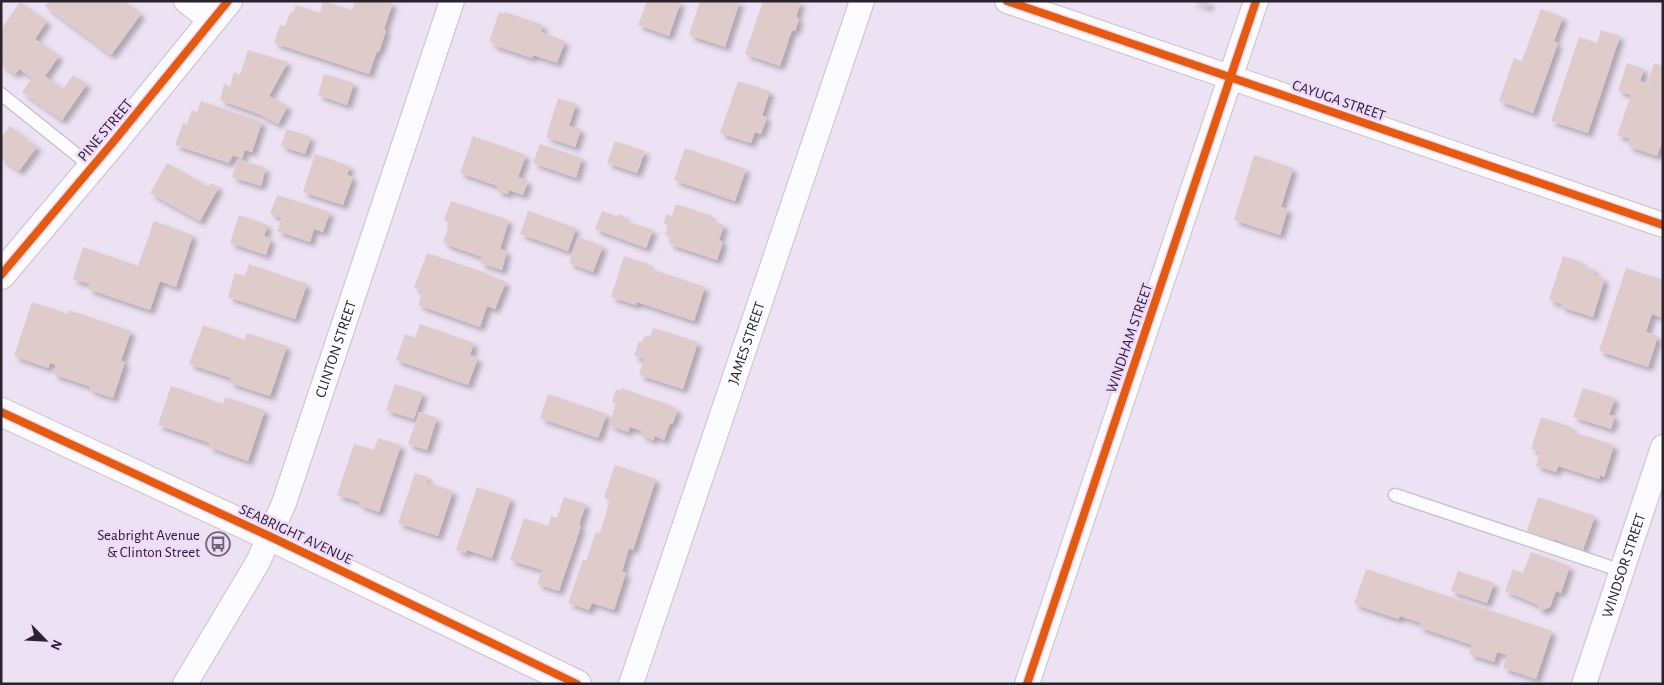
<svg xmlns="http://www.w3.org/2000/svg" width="1664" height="685" font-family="'Alegreya Sans',sans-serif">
<defs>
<filter id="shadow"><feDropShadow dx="4.5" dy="4.5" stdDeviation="2.5" flood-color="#0004"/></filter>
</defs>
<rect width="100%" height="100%" fill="#ede2f3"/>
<g fill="#dfcbc9" filter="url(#shadow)">
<polygon points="49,1 124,1 141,14 111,55 45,6"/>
<polygon points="323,1 352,10 355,1 393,2 384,29 386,31 379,52 377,51 369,74 274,43 280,25 285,26 291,11 293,12 296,5 320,13"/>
<polygon points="647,1 681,1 669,36 638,25"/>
<polygon points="700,1 740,1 725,47 689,35"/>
<polygon points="763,1 801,1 796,17 799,19 795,31 792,30 780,66 745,54"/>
<polygon points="1190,1 1210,1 1208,7"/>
<polygon points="20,2 47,21 35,39 59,56 45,76 63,89 73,75 87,84 62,120 22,92 32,78 19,69 15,74 1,64 3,55 1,54 1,29"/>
<polygon points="1541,9 1563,17 1554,41 1558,43 1533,113 1499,101 1514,58 1522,61"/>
<polygon points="499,12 504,14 505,12 543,25 541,32 565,41 557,63 533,55 532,58 493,45 494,43 489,42"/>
<polygon points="1601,30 1620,36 1588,133 1551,121 1579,37 1597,43"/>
<polygon points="248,50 288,62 269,96 288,106 278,124 259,114 220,100 224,84 230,87 234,72 240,75"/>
<polygon points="1627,63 1644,69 1640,81 1648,84 1654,63 1663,66 1663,140 1657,156 1628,146 1630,139 1617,135 1631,95 1618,91"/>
<polygon points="324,74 354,83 347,105 318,95"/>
<polygon points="738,81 770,91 762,116 767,117 761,134 755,132 751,143 720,133"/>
<polygon points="558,98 576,104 569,126 581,129 575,147 546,137"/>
<polygon points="201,101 262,122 252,152 245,150 242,159 233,155 229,163 175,145 183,123 187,124 192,110 197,112"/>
<polygon points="10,126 37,147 19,171 1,158 1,137"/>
<polygon points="287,129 311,137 305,154 281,146"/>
<polygon points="473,136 526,155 518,177 528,181 523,195 509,190 508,194 497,191 498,186 460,173"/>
<polygon points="615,141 645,151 637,173 607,163"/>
<polygon points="540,144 582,158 576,178 533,163"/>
<polygon points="685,148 746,169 735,201 674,180"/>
<polygon points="315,154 350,166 347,175 353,177 343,205 303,192"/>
<polygon points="1254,155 1293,168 1281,207 1288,209 1280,235 1234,220"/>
<polygon points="238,159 266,168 261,186 232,177"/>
<polygon points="167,163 209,187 211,183 219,187 200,221 150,193"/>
<polygon points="277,195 330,212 323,232 314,229 310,242 277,231 282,218 270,214"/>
<polygon points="451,201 509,220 500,249 507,251 502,270 480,263 482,257 448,245 448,244 443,242 450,222 444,220"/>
<polygon points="676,204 712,216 710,220 724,225 719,240 723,242 717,260 669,244 671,237 665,235 668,225 664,224 666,214 672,216"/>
<polygon points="528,211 576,228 568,251 520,234"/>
<polygon points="602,211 618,217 619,214 625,216 623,220 653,230 646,248 595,229"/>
<polygon points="239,215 268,225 264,236 271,239 266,255 230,243"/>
<polygon points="154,221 193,235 176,287 160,281 150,310 88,289 90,284 73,279 83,247 138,266"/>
<polygon points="578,237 603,246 593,272 569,263"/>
<polygon points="427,253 486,273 486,274 506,282 495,309 487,306 480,327 418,305 423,291 414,288"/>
<polygon points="624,256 649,264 648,268 705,287 694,321 637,302 636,305 611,297"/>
<polygon points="1563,256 1582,262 1581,265 1595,270 1594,276 1597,275 1603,278 1604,281 1593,317 1561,307 1562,304 1549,300"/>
<polygon points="249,264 307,284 295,319 228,297 235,273 245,276"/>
<polygon points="1626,268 1663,280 1663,318 1652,314 1646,332 1658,336 1648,367 1599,351"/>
<polygon points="32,302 68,314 69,310 131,331 121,361 125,362 113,398 90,390 91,387 53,374 56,365 50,363 48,368 14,356"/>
<polygon points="420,324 474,343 470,355 478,358 468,385 396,360 405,334 415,338"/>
<polygon points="203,325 244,340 247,333 287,346 270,396 230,383 231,378 189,364"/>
<polygon points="653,328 698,342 683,389 639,375 644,359 634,356 639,341 642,342 645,335 650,337"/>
<polygon points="395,384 423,393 414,419 386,410"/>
<polygon points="171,386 223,404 225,397 265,410 248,461 209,447 210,443 158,425"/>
<polygon points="621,388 675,407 674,409 678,410 672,424 670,423 664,440 655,436 653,440 641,435 642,431 630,427 628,432 609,425 616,403 612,402 616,389 620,391"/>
<polygon points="1583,388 1615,398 1609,415 1615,416 1611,429 1573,417"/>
<polygon points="548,394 607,414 598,438 540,418"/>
<polygon points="419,412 437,418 427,450 408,444"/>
<polygon points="1541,417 1572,427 1570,431 1614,445 1604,477 1600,475 1599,479 1558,466 1556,472 1536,466 1540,452 1531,449"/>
<polygon points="378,438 401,445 379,512 359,505 360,502 337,495 354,444 374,450"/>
<polygon points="615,465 656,479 633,550 629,548 622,572 626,573 614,610 592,603 589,610 568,603 583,560 586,561 596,532 600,533 610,500 604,497"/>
<polygon points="415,473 428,477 426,482 453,491 438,536 398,523"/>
<polygon points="477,487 511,498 492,558 467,550 467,553 456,550"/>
<polygon points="564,497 586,504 579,525 581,526 559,591 537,584 542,570 510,560 524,518 548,526 551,516 557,518"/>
<polygon points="1538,497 1595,516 1583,550 1554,539 1554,542 1533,535 1533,533 1527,530"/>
<polygon points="1531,552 1570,566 1561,593 1556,591 1550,607 1540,611 1538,605 1505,591 1513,569 1523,573"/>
<polygon points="1366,569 1552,631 1536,679 1503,668 1507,655 1497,652 1494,662 1469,654 1472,645 1419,627 1421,623 1400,616 1398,619 1354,604"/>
<polygon points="1458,571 1494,583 1487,603 1451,591"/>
</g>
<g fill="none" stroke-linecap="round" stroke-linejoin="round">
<g stroke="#c9c1ce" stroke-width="15">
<g id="lane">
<polyline points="1,94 92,167"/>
<polyline points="1395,495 1622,571"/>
</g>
</g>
<g stroke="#c9c1ce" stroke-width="26">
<g id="street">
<polyline points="186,1 212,21"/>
<polyline points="1007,1 1663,225"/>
<path id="s1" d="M185,684L258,562L284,503L452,1"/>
<path id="s2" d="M631,684L862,1"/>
<polyline points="1027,684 1256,1"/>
<path id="s3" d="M1584,684L1663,447"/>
</g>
</g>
<g stroke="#c9c1ce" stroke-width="30">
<g id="secondary">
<polyline points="1,275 114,141 228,1"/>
<polyline points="1,412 269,536 577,684"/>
</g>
</g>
<use href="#lane" stroke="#fcfbfd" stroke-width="12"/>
<use href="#street" stroke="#fcfbfd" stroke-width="24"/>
<use href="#secondary" stroke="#fcfbfd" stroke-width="28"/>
<g stroke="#f0dafb" stroke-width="11">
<g id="cycleway">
<polyline points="1007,1 1663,225"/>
<polyline points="1,275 114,141 228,1"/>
<polyline points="1,412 269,536 577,684"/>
<polyline points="1027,684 1256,1"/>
</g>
</g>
<use href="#cycleway" stroke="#e8590c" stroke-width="8"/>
</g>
<defs>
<g id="bus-ring" transform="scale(1.25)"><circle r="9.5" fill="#f0dafb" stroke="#6e6573" stroke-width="1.5"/><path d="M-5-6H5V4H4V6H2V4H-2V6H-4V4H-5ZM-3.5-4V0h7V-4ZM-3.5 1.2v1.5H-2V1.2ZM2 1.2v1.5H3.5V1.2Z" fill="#6e6573"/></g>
</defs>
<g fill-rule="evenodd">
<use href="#bus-ring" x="218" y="544"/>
</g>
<g text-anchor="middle" stroke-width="5" stroke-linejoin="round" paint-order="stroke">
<g font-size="15" fill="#2a222e" stroke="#f0dafb">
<text transform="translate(1339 100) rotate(19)" y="5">CAYUGA STREET</text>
<text transform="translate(105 130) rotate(-50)" y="5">PINE STREET</text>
<text transform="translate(1129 338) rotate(-71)" y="5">WINDHAM STREET</text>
<text dy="5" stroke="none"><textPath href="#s2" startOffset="360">JAMES STREET</textPath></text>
<text dy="5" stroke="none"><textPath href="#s1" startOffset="369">CLINTON STREET</textPath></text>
<text transform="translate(296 534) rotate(25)" y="5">SEABRIGHT AVENUE</text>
<text dy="5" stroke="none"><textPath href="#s3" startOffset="125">WINDSOR STREET</textPath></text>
</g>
<g font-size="15" fill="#2a222e" stroke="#f0dafb" text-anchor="end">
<text x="200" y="540">Seabright Avenue<tspan x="200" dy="17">&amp; Clinton Street</tspan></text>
</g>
</g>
<rect width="1664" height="685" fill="none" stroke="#2a222e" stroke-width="5"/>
<g transform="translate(45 640) rotate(114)" stroke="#f0dafb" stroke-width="4" paint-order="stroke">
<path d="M0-4L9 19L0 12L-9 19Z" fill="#2a222e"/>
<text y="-8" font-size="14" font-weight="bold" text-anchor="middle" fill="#2a222e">N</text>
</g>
</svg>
